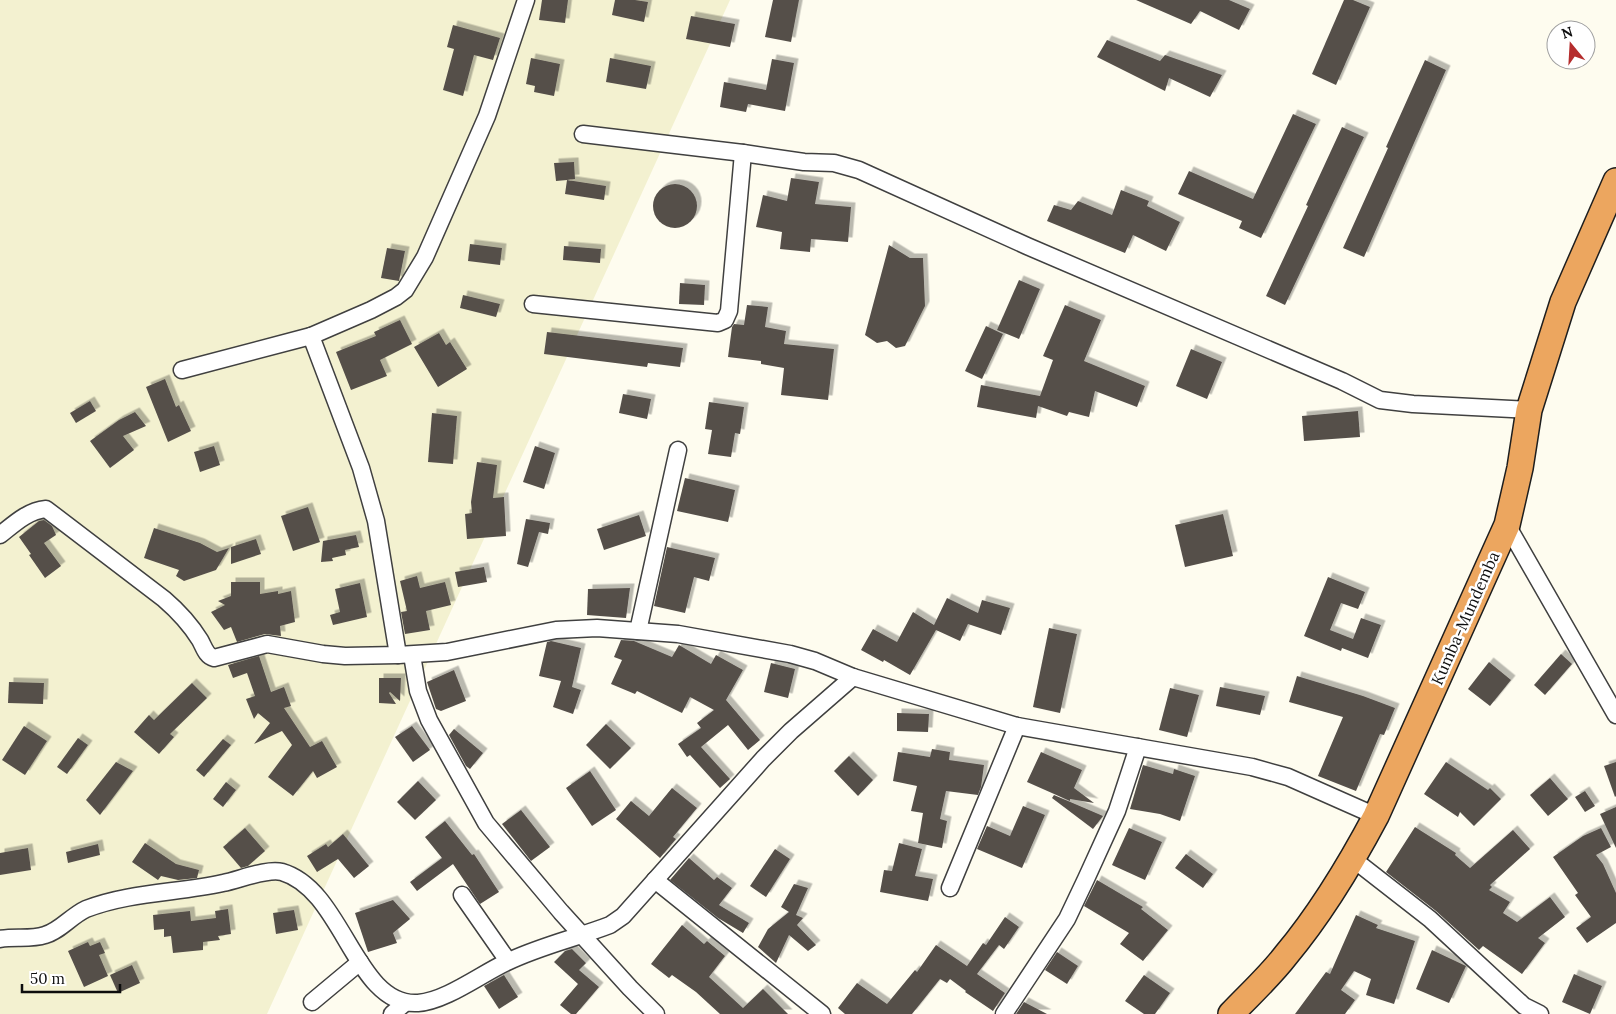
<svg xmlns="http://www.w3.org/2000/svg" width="1616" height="1014" font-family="Lora,serif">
<defs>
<filter id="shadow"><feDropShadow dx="4.5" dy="-4.5" stdDeviation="0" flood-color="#0004"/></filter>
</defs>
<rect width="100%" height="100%" fill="#fefcef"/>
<polygon fill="#f3f1d0" points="0,0 730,0 267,1014 0,1014"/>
<g fill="#554f4a" filter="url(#shadow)">
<polygon points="542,0 568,0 565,23 539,20"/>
<polygon points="615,0 635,0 648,2 644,22 612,15"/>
<polygon points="773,0 799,0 791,42 765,37"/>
<polygon points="1136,0 1229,0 1250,9 1239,30 1200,11 1191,24"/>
<polygon points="1344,0 1353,0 1370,7 1336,85 1312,74"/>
<polygon points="691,16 735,24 730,47 686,39"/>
<polygon points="453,25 500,38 493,60 474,55 463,96 443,90 454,49 447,47"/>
<polygon points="1107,40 1160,61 1165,55 1222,75 1210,97 1169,78 1165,91 1097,57"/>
<polygon points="531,58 560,64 554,96 534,92 535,86 526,84"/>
<polygon points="610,58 651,66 646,89 606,82"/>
<polygon points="772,59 794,63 785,111 748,104 746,112 720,107 724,82 766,90"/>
<polygon points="1425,60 1446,70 1364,257 1343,248 1388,148 1386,147"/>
<polygon points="1293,114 1316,124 1261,238 1239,228 1242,221 1178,194 1189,171 1253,199"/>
<polygon points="1342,127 1364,137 1285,305 1266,296 1308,206 1306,205"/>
<polygon points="574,162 575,179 567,180 606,186 604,200 565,194 567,180 556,181 554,163"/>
<polygon points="791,178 819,182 815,204 851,207 848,242 811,239 810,252 780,249 782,232 756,227 763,195 787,201"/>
<circle cx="675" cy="206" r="22"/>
<polygon points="1121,190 1149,201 1147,206 1180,222 1166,251 1133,235 1125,253 1047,221 1054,205 1071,210 1078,201 1112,215"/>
<polygon points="470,244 502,248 500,265 468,261"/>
<polygon points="889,245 910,258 923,258 925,306 905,346 896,348 887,341 877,343 865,335"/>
<polygon points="564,246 601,249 600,263 563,260"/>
<polygon points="387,248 405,251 399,281 381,278"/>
<polygon points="1019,280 1040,289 1019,339 997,330"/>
<polygon points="680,283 705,285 704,305 679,304"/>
<polygon points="463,295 500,304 496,317 460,308"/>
<polygon points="747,305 768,307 765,327 786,331 784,344 834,349 828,400 781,395 784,368 761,364 761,361 728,357 732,327 734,324 744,325"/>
<polygon points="1065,305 1101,320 1084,361 1145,386 1137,407 1095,391 1089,417 1069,412 1067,416 1038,406 1036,418 977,407 981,385 1040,396 1053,360 1043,356"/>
<polygon points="400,320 412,344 380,360 387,376 351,390 336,352 376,336 374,332"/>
<polygon points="986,326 1003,334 982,379 965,371"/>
<polygon points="547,332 683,348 680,367 648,363 647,367 544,354"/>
<polygon points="439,333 446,345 450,342 467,369 438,387 414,347"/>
<polygon points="1191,349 1222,362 1207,399 1176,386"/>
<polygon points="165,379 176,407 179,405 191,431 168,442 146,387"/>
<polygon points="623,394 651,399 647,419 619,413"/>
<polygon points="90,401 96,411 76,423 70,413"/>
<polygon points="709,402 744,407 740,434 735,433 731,457 708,454 712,430 705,429"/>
<polygon points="1358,411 1360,437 1304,441 1302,416"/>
<polygon points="135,412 146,426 123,436 134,450 110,468 90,441 119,420"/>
<polygon points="432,413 457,416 453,464 428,462"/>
<polygon points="214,446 220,465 200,472 194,452"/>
<polygon points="535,446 555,453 544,489 523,482"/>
<polygon points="477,462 497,465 493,498 504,497 506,536 467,539 465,514 472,513 471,502"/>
<polygon points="685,478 735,490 728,522 677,511"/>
<polygon points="308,507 320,542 293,551 281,516"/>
<polygon points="1223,514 1233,556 1185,567 1175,525"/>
<polygon points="639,515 646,536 604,550 597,529"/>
<polygon points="526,519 550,523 548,534 539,532 528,567 517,564"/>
<polygon points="44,520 52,526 56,535 44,543 61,566 45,578 29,555 31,554 19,537 39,521"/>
<polygon points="154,528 200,543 217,552 229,548 216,570 184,581 176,576 179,570 144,558"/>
<polygon points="356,535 359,547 345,550 346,555 332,558 333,561 321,562 323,541"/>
<polygon points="256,539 261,554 231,564 231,547"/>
<polygon points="667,547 715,558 709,581 694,577 685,613 654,606"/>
<polygon points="484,567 487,582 458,587 455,572"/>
<polygon points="417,576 420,588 445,582 451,605 426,611 430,630 405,634 401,612 407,611 400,581"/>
<polygon points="1328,577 1365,592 1358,609 1341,603 1330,630 1353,639 1361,618 1381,625 1368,658 1342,648 1341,651 1304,636"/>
<polygon points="231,582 260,582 260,594 278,591 278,594 291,591 295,622 280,626 281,636 265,634 237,642 231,627 224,630 211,612 225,605 218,601 231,596"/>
<polygon points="360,583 367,617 333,625 330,615 340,612 335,589"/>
<polygon points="630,588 626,618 587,615 588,589"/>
<polygon points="947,598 978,613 982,600 1010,608 1001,635 968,624 960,641 936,630 910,675 884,660 883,662 861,650 873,629 897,642 913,612 934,625"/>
<polygon points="1049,628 1077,634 1060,713 1033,707"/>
<polygon points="621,640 634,641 672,657 679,645 711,664 716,655 743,670 726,700 760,740 748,750 728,725 701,747 730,779 720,788 690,755 687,757 678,744 701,728 697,723 714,710 690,697 682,713 637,691 635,694 611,684 622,660 614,657"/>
<polygon points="551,641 581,648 572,687 581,690 573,714 553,707 561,681 539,676 547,642"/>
<polygon points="1561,654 1572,664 1545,695 1534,685"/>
<polygon points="259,656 271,692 284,687 291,706 284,708 310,747 322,741 337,767 317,778 313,771 293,796 268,777 292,745 282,731 254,744 270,723 258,713 254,719 246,699 255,696 247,673 233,678 228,665"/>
<polygon points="1489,662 1511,680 1490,706 1468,689"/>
<polygon points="771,663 795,669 788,698 764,692"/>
<polygon points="454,670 466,701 441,711 436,709 427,682"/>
<polygon points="1297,676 1363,696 1395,708 1384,735 1380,734 1356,791 1318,776 1343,717 1289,702"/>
<polygon points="379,678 401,678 400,701 390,692 389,693 396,704 379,703"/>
<polygon points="9,682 44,683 43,704 8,703"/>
<polygon points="192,683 207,698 170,734 174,737 159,754 134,732 149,715 154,720"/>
<polygon points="1220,687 1265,696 1260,715 1216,706"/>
<polygon points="1170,688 1199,695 1187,737 1159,730"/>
<polygon points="897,713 929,714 928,732 897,731"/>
<polygon points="606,724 631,748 610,769 586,745"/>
<polygon points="24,726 47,741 25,775 2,760"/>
<polygon points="412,726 430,750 413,762 395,737"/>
<polygon points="454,729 483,753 470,769 466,766 449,735"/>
<polygon points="78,738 88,745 67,774 57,767"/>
<polygon points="223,739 231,745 204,777 196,770"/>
<polygon points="932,749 950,752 949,760 984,765 981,787 978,795 946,791 940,819 947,821 942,848 918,843 923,813 911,811 917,786 893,781 898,752 930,757"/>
<polygon points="1041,752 1082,770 1074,788 1094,803 1070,799 1070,801 1027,782"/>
<polygon points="849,756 873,780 858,796 834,771"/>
<polygon points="116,762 133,771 100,815 86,800"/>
<polygon points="1446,762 1488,790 1490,788 1501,799 1474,826 1460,812 1458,817 1424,794"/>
<polygon points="1616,762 1616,796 1615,797 1604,766"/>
<polygon points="1143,765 1173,774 1174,769 1195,776 1180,821 1160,814 1130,809"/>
<polygon points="590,771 616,810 592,826 566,788"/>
<polygon points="1550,778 1568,799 1548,816 1530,795"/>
<polygon points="418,781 436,800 415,820 397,802"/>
<polygon points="226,782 236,790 223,807 213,799"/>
<polygon points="672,788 697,808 673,837 676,839 660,858 616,819 631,801 649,816"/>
<polygon points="1585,791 1595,806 1585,812 1575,797"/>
<polygon points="1054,795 1103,816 1093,829 1052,798"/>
<polygon points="1023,806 1045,815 1022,868 977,849 987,826 1010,836"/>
<polygon points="1616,807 1616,848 1600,814"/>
<polygon points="521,810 550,847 531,861 502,824"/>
<polygon points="445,821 472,855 474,854 499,892 480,904 453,864 417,891 410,882 442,858 425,837"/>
<polygon points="1415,827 1456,853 1455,855 1470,868 1513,830 1530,849 1490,885 1492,887 1489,890 1510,902 1503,913 1517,922 1550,897 1565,917 1538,938 1545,943 1522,974 1483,946 1479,950 1436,911 1386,872"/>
<polygon points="245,828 265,851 248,866 241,868 223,847"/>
<polygon points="1129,828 1162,842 1145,880 1112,865"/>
<polygon points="1601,828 1611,847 1596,855 1603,864 1616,893 1616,923 1587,943 1576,928 1591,917 1575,895 1578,893 1553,857 1583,836"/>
<polygon points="343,834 369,866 354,878 338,859 317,872 307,856 326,844 328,847"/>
<polygon points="145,843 176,864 199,870 197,878 178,880 161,876 158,880 132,862"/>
<polygon points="899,843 922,849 915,876 933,879 928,901 880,892 884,870 892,871"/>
<polygon points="98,844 100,855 68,863 66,852"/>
<polygon points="28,848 31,870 0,875 0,853"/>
<polygon points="775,849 790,859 766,897 750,886"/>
<polygon points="1186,854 1213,874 1203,888 1175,868"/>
<polygon points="689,858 714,880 717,877 732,888 719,905 749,923 743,933 718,918 670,880"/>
<polygon points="1097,880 1143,907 1141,909 1168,930 1143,961 1120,944 1129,933 1084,906"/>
<polygon points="794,884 808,888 796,915 803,918 797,925 816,945 808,951 789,935 776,963 758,947 768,929 789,912 781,907"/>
<polygon points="393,900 410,919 393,933 397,943 368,952 355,913"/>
<polygon points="228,909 231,934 218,936 220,940 203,942 203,950 173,953 171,936 164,937 164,929 154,930 153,915 190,911 191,921 216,918 215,911"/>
<polygon points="294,910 298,930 276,934 273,913"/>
<polygon points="1356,915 1378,925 1376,928 1415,941 1394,1004 1366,995 1371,979 1354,971 1341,990 1355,1000 1345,1014 1295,1014 1326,972 1330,974"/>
<polygon points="1005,917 1019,927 1004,949 999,945 977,974 1005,993 993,1011 965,992 966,991 950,979 947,983 940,979 912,1014 845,1014 838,1008 857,983 887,1004 915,970 917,972 936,945 967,966 983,943 986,945"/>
<polygon points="682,925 704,944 707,941 725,956 709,977 743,1008 763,989 788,1014 720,1014 696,992 672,975 669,978 651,964"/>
<polygon points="88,942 90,946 100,942 105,953 99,955 108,976 84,987 68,951"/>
<polygon points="572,949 586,963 579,970 599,987 576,1014 571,1014 560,1005 578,984 554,962 565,951"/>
<polygon points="1432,950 1466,966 1449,1003 1416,989"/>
<polygon points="1057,952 1078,966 1067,984 1045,970"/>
<polygon points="132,965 140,983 118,993 110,975"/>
<polygon points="1574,974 1602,986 1590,1014 1562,1002"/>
<polygon points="504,975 518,997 499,1009 484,986"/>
<polygon points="1144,975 1170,993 1155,1014 1144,1014 1125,1001"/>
<polygon points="1024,1002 1047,1014 1016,1014"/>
</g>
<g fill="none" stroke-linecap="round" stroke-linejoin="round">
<g stroke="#404040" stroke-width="19">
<g id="minor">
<polyline points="583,134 743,153 804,162 834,163 859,170 1027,246 1342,381 1380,400 1413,404 1529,410"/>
<polyline points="533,304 718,323 725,320 729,311 743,153"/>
<polyline points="311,336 361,468 376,521 398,655"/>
<polyline points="182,370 311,336 371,310 396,297 405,290 425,257 487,116 526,0"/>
<polyline points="1507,525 1616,715"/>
<path d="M0,535C14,524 27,511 46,509L164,599C178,611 190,624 200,640C204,647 206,656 214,658L267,644L323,654L345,656L398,655L447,652L556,630L597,628L678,634L790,654L815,661L853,677L1017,726L1252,767L1288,777L1376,816"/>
<polyline points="638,631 678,450"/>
<polyline points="412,655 418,691 429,720 486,823 561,912 630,988 656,1014"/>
<polyline points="1353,859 1430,919 1524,1006 1540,1014"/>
<polyline points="655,880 822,1014"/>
<polyline points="950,888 1017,726"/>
<polyline points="462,895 508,961"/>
<path d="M0,939C15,936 30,940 45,935C60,931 71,916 86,909C130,892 178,893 223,883C239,880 267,868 282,872C344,890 355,1007 418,1003C446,1001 481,974 507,962C540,946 576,938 610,925L623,916L763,759L791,731L853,677"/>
<polyline points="312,1002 360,962"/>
<polyline points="392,1014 405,1003"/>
<polyline points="1004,1014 1067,919 1086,879 1117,811 1138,747"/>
</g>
</g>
<g stroke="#1e1e1e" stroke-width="28">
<path id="highway" d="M1231,1014C1249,995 1270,976 1286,955C1322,912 1350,865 1376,816L1507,525L1520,468L1529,410L1563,302L1616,181"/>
</g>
<use href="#minor" stroke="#fff" stroke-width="16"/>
<use href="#highway" stroke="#eca65f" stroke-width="25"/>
</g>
<g text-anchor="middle" stroke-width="5" stroke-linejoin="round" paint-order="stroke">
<g font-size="16" fill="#0d0d0d" stroke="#fff">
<text transform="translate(1465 618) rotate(-66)" y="6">Kumba-Mundemba</text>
</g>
</g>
<g transform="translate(1571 45) rotate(342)"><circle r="24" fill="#ffffff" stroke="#9e9e9e"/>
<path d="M0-4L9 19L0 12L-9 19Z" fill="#b52d2d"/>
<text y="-8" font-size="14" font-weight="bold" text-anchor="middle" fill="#0d0d0d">N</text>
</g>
<path d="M22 984v8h98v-8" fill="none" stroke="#0d0d0d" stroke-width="2.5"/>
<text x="30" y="984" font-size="15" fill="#0d0d0d" stroke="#ffffff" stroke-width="4" paint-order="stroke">50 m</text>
</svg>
